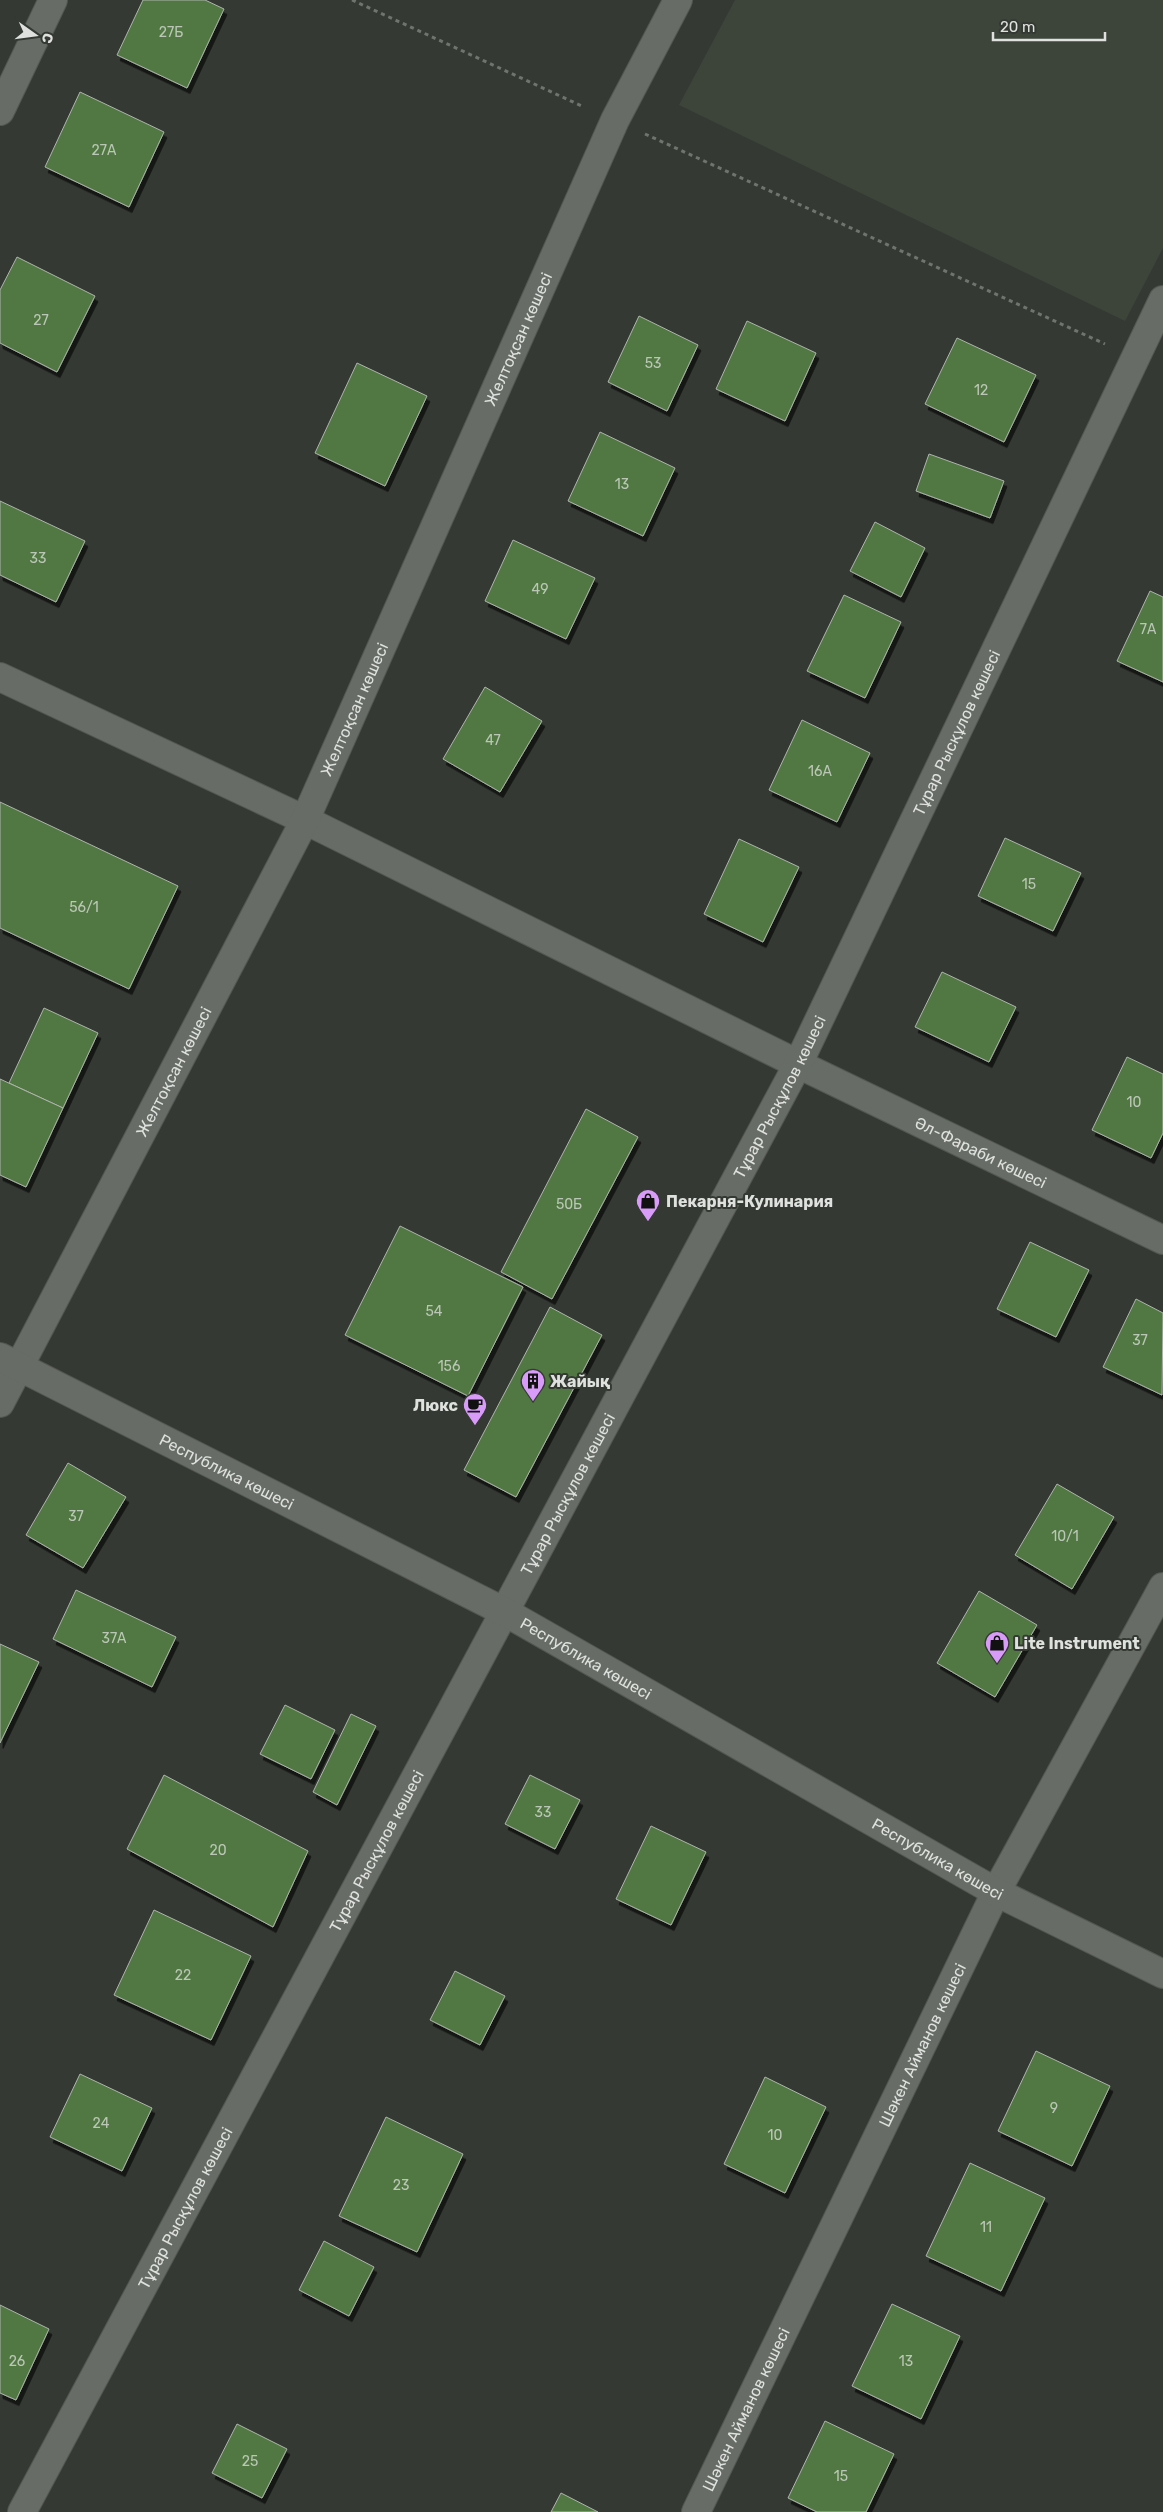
<svg xmlns="http://www.w3.org/2000/svg" width="1163" height="2512" font-family="Rubik,sans-serif">
<defs>
<filter id="shadow"><feDropShadow dx="3" dy="5.5" stdDeviation="0" flood-color="#0009"/></filter>
</defs>
<rect width="100%" height="100%" fill="#353934"/>
<polygon fill="#3d453a" points="735,0 1163,0 1163,248 1125,321 679,105"/>
<g fill="#517842" stroke="#afb4ad" filter="url(#shadow)">
<polygon points="143,0 205,0 224,9 187,88 117,55"/>
<polygon points="80,92 164,132 129,207 45,167"/>
<polygon points="17,257 95,296 57,372 0,343 0,290"/>
<polygon points="639,316 698,345 667,411 608,382"/>
<polygon points="747,321 816,353 785,421 716,389"/>
<polygon points="957,338 1036,375 1004,442 925,404"/>
<polygon points="357,363 427,396 385,486 315,453"/>
<polygon points="600,432 675,468 643,536 568,501"/>
<polygon points="929,454 1004,481 990,518 916,491"/>
<polygon points="0,501 85,541 56,602 0,575"/>
<polygon points="875,522 925,548 901,597 850,571"/>
<polygon points="513,540 595,578 566,639 485,601"/>
<polygon points="1150,591 1163,597 1163,682 1117,661"/>
<polygon points="844,595 901,622 865,698 807,671"/>
<polygon points="485,687 542,721 500,792 443,759"/>
<polygon points="802,720 870,753 837,822 769,790"/>
<polygon points="0,802 178,886 129,989 0,928"/>
<polygon points="1005,838 1081,873 1053,931 978,896"/>
<polygon points="739,839 799,867 763,942 704,914"/>
<polygon points="942,972 1016,1007 989,1062 915,1027"/>
<polygon points="44,1008 98,1033 63,1108 9,1083"/>
<polygon points="1127,1057 1163,1074 1163,1133 1151,1158 1092,1130"/>
<polygon points="0,1079 63,1108 26,1187 0,1175"/>
<polygon points="586,1109 638,1137 552,1299 501,1272"/>
<polygon points="400,1226 523,1287 468,1396 345,1335"/>
<polygon points="1030,1242 1089,1270 1056,1337 997,1309"/>
<polygon points="1136,1299 1163,1313 1162,1395 1103,1367"/>
<polygon points="550,1307 602,1335 516,1497 464,1470"/>
<polygon points="68,1463 126,1497 83,1568 26,1535"/>
<polygon points="1057,1484 1114,1517 1072,1589 1015,1555"/>
<polygon points="76,1590 176,1637 152,1687 53,1639"/>
<polygon points="979,1591 1037,1625 995,1697 937,1663"/>
<polygon points="0,1644 39,1662 0,1743"/>
<polygon points="285,1705 335,1730 311,1779 260,1754"/>
<polygon points="351,1714 376,1726 337,1805 313,1792"/>
<polygon points="164,1775 308,1851 273,1927 127,1849"/>
<polygon points="530,1775 580,1800 555,1849 505,1824"/>
<polygon points="651,1826 706,1852 671,1925 616,1899"/>
<polygon points="154,1910 251,1956 211,2040 114,1995"/>
<polygon points="455,1971 505,1996 480,2045 430,2020"/>
<polygon points="1036,2051 1110,2086 1072,2166 998,2131"/>
<polygon points="80,2074 152,2108 122,2171 50,2137"/>
<polygon points="765,2077 826,2107 785,2193 724,2164"/>
<polygon points="386,2117 463,2154 417,2252 339,2216"/>
<polygon points="970,2163 1045,2198 1001,2291 926,2256"/>
<polygon points="324,2241 374,2267 349,2316 299,2290"/>
<polygon points="892,2304 960,2336 921,2419 852,2386"/>
<polygon points="0,2305 49,2329 16,2400 0,2393"/>
<polygon points="825,2421 894,2454 866,2512 817,2512 788,2498"/>
<polygon points="237,2424 287,2449 262,2498 212,2473"/>
<polygon points="561,2493 598,2512 551,2512"/>
</g>
<g fill="none" stroke-linecap="round" stroke-linejoin="round">
<g stroke="#535751" stroke-width="30">
<g id="minor">
<polyline points="0,111 53,0"/>
<path id="s1" d="M0,677L305,820L798,1064L1163,1240"/>
<path id="s2" d="M0,1403L305,820L615,120L678,0"/>
<path id="s3" d="M22,2512L798,1064L1163,300"/>
<path id="s4" d="M696,2512L996,1892L1163,1587"/>
</g>
</g>
<g stroke="#535751" stroke-width="30">
<g id="tertiary">
<path id="s5" d="M0,1357L505,1612L996,1892L1163,1974"/>
</g>
</g>
<g stroke="#70746f" stroke-width="3" stroke-dasharray="4 4" stroke-linecap="butt">
<polyline points="352,0 584,107"/>
<polyline points="645,134 1105,344"/>
</g>
<use href="#minor" stroke="#676c66" stroke-width="28"/>
<use href="#tertiary" stroke="#676c66" stroke-width="28"/>
</g>
<defs>
<g id="shop-pin" transform="scale(1.25)"><path d="M0 17L-7.5 6A9.5 9.5 0 1 1 7.5 6Z" fill="#d89bf8" stroke="#353934"/><path d="M-5-2.5h2.3a2.7 3.5 0 0 1 5.4 0H5L5.5 6h-11ZM-1.5-2.5h3a1.5 2.3 0 0 0-3 0Z" fill="#111"/></g>
<g id="building-pin" transform="scale(1.25)"><path d="M0 17L-7.5 6A9.5 9.5 0 1 1 7.5 6Z" fill="#d89bf8" stroke="#353934"/><path d="M-4-6H4V6H1V3H-1V6H-4ZM-2.5-4.3h1.7v1.8h-1.7ZM.8-4.3h1.7v1.8H.8ZM-2.5-1h1.7V.8h-1.7ZM.8-1h1.7V.8H.8Z" fill="#111"/></g>
<g id="cafe-pin" transform="scale(1.25)"><path d="M0 17L-7.5 6A9.5 9.5 0 1 1 7.5 6Z" fill="#d89bf8" stroke="#353934"/><path d="M-5.5-4.5H6V0H3Q3 3.5 0 3.5H-2.5Q-5.5 3.5-5.5 0ZM3-3.2v2h1.7v-2ZM-6 4.5H4V6H-6Z" fill="#111"/></g>
</defs>
<g fill-rule="evenodd">
<use href="#shop-pin" x="648" y="1201"/>
<use href="#building-pin" x="533" y="1381"/>
<use href="#cafe-pin" x="475" y="1405"/>
<use href="#shop-pin" x="997" y="1643"/>
</g>
<g text-anchor="middle" stroke-width="4" stroke-linejoin="round" paint-order="stroke">
<g font-size="14" fill="#bbc7b6">
<text x="171" y="37">27Б</text>
<text x="104" y="155">27А</text>
<text x="41" y="325">27</text>
<text x="653" y="368">53</text>
<text x="981" y="395">12</text>
<text x="622" y="489">13</text>
<text x="38" y="563">33</text>
<text x="540" y="594">49</text>
<text x="1148" y="634">7А</text>
<text x="493" y="745">47</text>
<text x="820" y="776">16А</text>
<text x="1029" y="889">15</text>
<text x="84" y="912">56/1</text>
<text x="1134" y="1107">10</text>
<text x="569" y="1209">50Б</text>
<text x="434" y="1316">54</text>
<text x="1140" y="1345">37</text>
<text x="449" y="1371">156</text>
<text x="76" y="1521">37</text>
<text x="1065" y="1541">10/1</text>
<text x="114" y="1643">37А</text>
<text x="543" y="1817">33</text>
<text x="218" y="1855">20</text>
<text x="183" y="1980">22</text>
<text x="1054" y="2113">9</text>
<text x="101" y="2128">24</text>
<text x="775" y="2140">10</text>
<text x="401" y="2190">23</text>
<text x="986" y="2232">11</text>
<text x="17" y="2366">26</text>
<text x="906" y="2366">13</text>
<text x="250" y="2466">25</text>
<text x="841" y="2481">15</text>
</g>
<g font-size="16" fill="#dee1dd" stroke="#353934">
<text dy="6" stroke="none"><textPath href="#s2" startOffset="1184">Желтоқсан көшесі</textPath></text>
<text dy="6" stroke="none"><textPath href="#s2" startOffset="779">Желтоқсан көшесі</textPath></text>
<text dy="6" stroke="none"><textPath href="#s3" startOffset="2010">Тұрар Рысқұлов көшесі</textPath></text>
<text dy="6" stroke="none"><textPath href="#s2" startOffset="374">Желтоқсан көшесі</textPath></text>
<text dy="6" stroke="none"><textPath href="#s3" startOffset="1605">Тұрар Рысқұлов көшесі</textPath></text>
<text dy="6" stroke="none"><textPath href="#s1" startOffset="1090">Әл-Фараби көшесі</textPath></text>
<text dy="6" stroke="none"><textPath href="#s5" startOffset="254">Республика көшесі</textPath></text>
<text dy="6" stroke="none"><textPath href="#s3" startOffset="1155">Тұрар Рысқұлов көшесі</textPath></text>
<text dy="6" stroke="none"><textPath href="#s5" startOffset="659">Республика көшесі</textPath></text>
<text dy="6" stroke="none"><textPath href="#s3" startOffset="750">Тұрар Рысқұлов көшесі</textPath></text>
<text dy="6" stroke="none"><textPath href="#s5" startOffset="1064">Республика көшесі</textPath></text>
<text dy="6" stroke="none"><textPath href="#s4" startOffset="519">Шәкен Айманов көшесі</textPath></text>
<text dy="6" stroke="none"><textPath href="#s3" startOffset="345">Тұрар Рысқұлов көшесі</textPath></text>
<text dy="6" stroke="none"><textPath href="#s4" startOffset="114">Шәкен Айманов көшесі</textPath></text>
</g>
<g font-size="16" font-weight="bold" fill="#dee1dd" stroke="#353934" text-anchor="start">
<text x="666" y="1207">Пекарня-Кулинария</text>
<text x="550" y="1387">Жайық</text>
<text x="458" y="1411" text-anchor="end">Люкс</text>
<text x="1014" y="1649">Lite Instrument</text>
</g>
</g>
<g transform="translate(35 35) rotate(104)" stroke="#353934" stroke-width="4" paint-order="stroke">
<path d="M0-4L9 19L0 12L-9 19Z" fill="#dee1dd"/>
<text y="-8" font-size="14" font-weight="bold" text-anchor="middle" fill="#dee1dd">С</text>
</g>
<path d="M993 32v8h112v-8" fill="none" stroke="#dee1dd" stroke-width="2.5"/>
<text x="1000" y="32" font-size="15" fill="#dee1dd" stroke="#353934" stroke-width="4" paint-order="stroke">20 m</text>
</svg>
